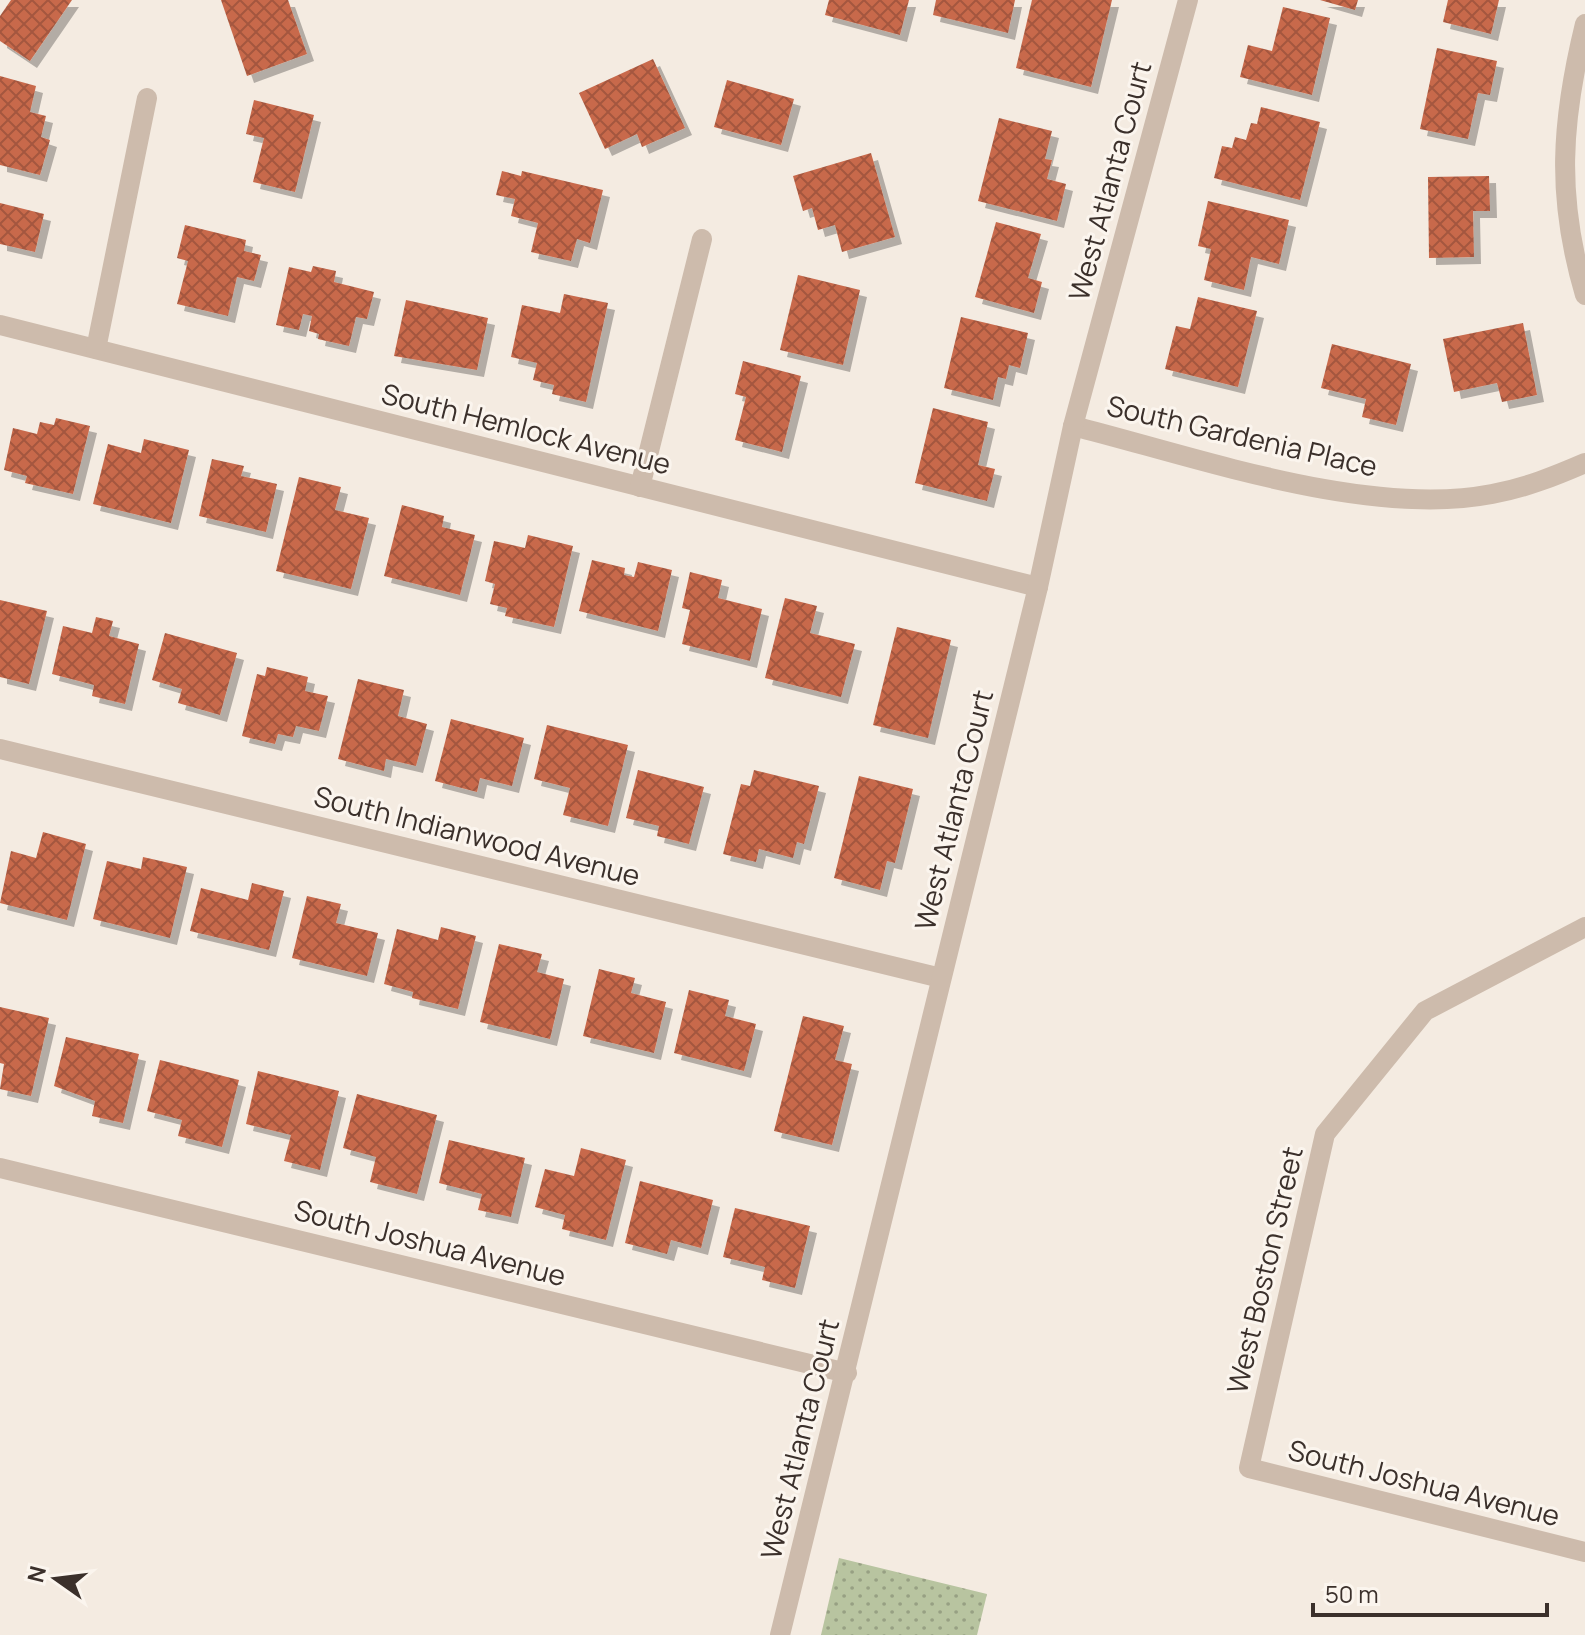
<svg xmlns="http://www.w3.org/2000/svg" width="1585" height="1635" font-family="Manrope,sans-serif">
<defs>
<pattern id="park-dots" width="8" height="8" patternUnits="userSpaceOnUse" patternTransform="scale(2)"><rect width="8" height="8" fill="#b8c4a0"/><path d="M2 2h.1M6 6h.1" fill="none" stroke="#97a083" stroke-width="1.8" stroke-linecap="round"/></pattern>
<pattern id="building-cross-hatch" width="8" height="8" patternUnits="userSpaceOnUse" patternTransform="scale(2)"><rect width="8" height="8" fill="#c8694b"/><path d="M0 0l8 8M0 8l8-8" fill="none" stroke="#a4573f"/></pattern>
<filter id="shadow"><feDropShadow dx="7" dy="7" stdDeviation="0" flood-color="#0004"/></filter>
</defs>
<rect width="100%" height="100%" fill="#f4ebe1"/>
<polygon fill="url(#park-dots)" points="839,1558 987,1594 977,1635 821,1635"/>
<g fill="url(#building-cross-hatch)" filter="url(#shadow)">
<polygon points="11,0 72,0 30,61 0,41 0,16"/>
<polygon points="221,0 288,0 307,54 247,76"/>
<polygon points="829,0 909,0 900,35 825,15"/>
<polygon points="936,0 1015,0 1008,33 933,15"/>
<polygon points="1032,0 1112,0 1091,87 1016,68"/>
<polygon points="1320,0 1358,0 1355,10"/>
<polygon points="1448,0 1499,0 1491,34 1443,22"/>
<polygon points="1283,7 1330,18 1312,95 1240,77 1248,45 1272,51"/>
<polygon points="1437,48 1497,61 1490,95 1478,93 1468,139 1420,129"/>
<polygon points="653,59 685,128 642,147 637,134 605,149 579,93"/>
<polygon points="0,76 36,86 30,112 46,116 41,137 50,140 40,175 0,165"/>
<polygon points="727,80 794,99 781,145 714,127"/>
<polygon points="254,100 314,115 295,192 253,182 264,138 246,134"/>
<polygon points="1261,107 1320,122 1300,200 1214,178 1222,146 1232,148 1235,137 1246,140 1251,123 1257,124"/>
<polygon points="999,118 1052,131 1045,159 1052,160 1047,179 1066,184 1057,221 978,201"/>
<polygon points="871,153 895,237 842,252 835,225 818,230 812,208 803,211 793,176"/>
<polygon points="502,171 521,176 522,171 603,190 590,243 577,239 571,261 531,252 538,223 511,216 515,199 496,195"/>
<polygon points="1489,176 1490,211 1473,211 1474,257 1429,258 1428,177"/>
<polygon points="1208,201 1289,220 1279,264 1251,257 1244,290 1204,280 1211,249 1198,246"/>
<polygon points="0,203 44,214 35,252 0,244"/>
<polygon points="996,222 1041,234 1028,278 1042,282 1034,313 975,297"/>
<polygon points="185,225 246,240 244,251 261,255 254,281 237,277 228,316 177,304 188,261 177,258"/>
<polygon points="313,266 336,271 334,282 374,292 367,319 356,317 349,346 318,339 319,334 309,331 312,316 303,314 299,330 276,325 289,267 311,272"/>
<polygon points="798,275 860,290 843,365 780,350"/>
<polygon points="564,294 608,303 586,402 552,394 554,385 533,380 537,363 511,357 522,305 560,313"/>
<polygon points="1198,297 1257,311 1238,387 1165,369 1176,326 1190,329"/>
<polygon points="406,300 488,318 477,370 394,356"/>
<polygon points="961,317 1028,333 1020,368 1009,365 1006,379 998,377 993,400 944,388"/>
<polygon points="1523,323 1537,395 1502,402 1497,383 1454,392 1443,339"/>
<polygon points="1332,344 1411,364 1396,425 1362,417 1366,399 1321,388"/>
<polygon points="743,361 801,376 782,452 735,440 746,397 735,394"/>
<polygon points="933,408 988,422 978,465 995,469 987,501 915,483"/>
<polygon points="56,418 90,426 73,494 25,483 27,476 4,470 13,428 37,434 40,422 54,425"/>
<polygon points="144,439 189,450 171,523 93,504 108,444 141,453"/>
<polygon points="212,459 244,466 241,476 277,484 266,532 199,516"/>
<polygon points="299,477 341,487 335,510 369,518 351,589 276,571"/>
<polygon points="402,505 444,516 442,527 475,535 460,595 384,576"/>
<polygon points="528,535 573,546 554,627 505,616 507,608 490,604 495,584 485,581 494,541 525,548"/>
<polygon points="592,560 625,568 624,575 634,577 638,562 672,570 658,631 579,611"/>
<polygon points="690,572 722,580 718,598 762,609 750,661 682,644 690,610 682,608"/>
<polygon points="785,598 817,606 810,633 855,644 841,697 765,678"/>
<polygon points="0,600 47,611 29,684 0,677"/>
<polygon points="96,617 113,621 109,636 139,644 125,704 92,696 94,685 52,674 63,626 92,633"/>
<polygon points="897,627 951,640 928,738 873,725"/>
<polygon points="165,633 237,653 220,715 178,703 182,689 152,680"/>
<polygon points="267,667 308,677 305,691 328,696 319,731 296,726 293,737 278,734 275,744 242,736 257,674 265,676"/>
<polygon points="358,679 404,690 398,716 427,724 416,766 386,759 384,771 338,759"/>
<polygon points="451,719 524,738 512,786 480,778 477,792 435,781"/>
<polygon points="547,725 628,745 608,826 563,815 570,788 534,779"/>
<polygon points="638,770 704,787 689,844 657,836 659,826 626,818"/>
<polygon points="754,770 819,786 804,844 797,842 793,858 759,849 756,862 723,854 741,784 750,786"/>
<polygon points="859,776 913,789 895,863 887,861 880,890 834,878"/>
<polygon points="43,832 86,844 67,920 0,903 11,851 36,858"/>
<polygon points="143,857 187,867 170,938 93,919 107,861 141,869"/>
<polygon points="252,883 284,891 269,950 190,931 201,888 248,900"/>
<polygon points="307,896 341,904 336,923 378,933 367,976 292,958"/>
<polygon points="441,927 476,936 458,1009 412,998 413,992 384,984 397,929 438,940"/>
<polygon points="499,944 542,954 537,972 564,979 550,1039 480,1022"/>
<polygon points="599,969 635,978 631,993 666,1002 654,1053 583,1036"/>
<polygon points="689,990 729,1000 725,1016 756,1024 744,1071 674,1053"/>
<polygon points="0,1007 49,1018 31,1096 0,1089 4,1064 0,1063"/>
<polygon points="803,1016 844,1026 835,1060 852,1064 832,1145 774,1131"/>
<polygon points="66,1037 139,1054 123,1123 92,1116 95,1101 54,1086"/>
<polygon points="160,1060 239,1080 222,1147 178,1136 182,1120 147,1111"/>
<polygon points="258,1071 339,1091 320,1170 284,1161 291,1135 246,1124"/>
<polygon points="357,1094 437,1115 417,1194 370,1182 376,1157 343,1148"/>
<polygon points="449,1140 525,1158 511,1217 478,1210 482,1194 439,1183"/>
<polygon points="581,1148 626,1160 606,1240 562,1229 565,1215 535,1207 545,1169 574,1176"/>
<polygon points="640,1181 713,1200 701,1248 671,1240 667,1254 625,1243"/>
<polygon points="735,1208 810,1226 795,1288 762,1280 765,1267 723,1257"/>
</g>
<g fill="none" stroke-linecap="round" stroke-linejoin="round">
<g stroke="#cdbbac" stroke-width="20">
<path d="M1585,24C1561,122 1556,197 1585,295"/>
<polyline points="0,325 1038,587"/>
<polyline points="96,349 147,98"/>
<path d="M1073,426C1196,457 1368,518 1492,494C1525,488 1555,476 1585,463"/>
<polyline points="640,487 702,239"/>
<polyline points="0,749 941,978"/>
<polyline points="1585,927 1425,1011 1325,1134 1249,1468 1585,1552"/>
<polyline points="0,1168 847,1373"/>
<polyline points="780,1635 1038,587 1073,426 1188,0"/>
</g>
</g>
<g text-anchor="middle" stroke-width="6" stroke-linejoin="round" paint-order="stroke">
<g font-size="28" fill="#3b302b" stroke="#fbf5ee">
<text transform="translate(1110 181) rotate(-75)" y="10">West Atlanta Court</text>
<text transform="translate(526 429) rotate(14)" y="10">South Hemlock Avenue</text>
<text transform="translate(1242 436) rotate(13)" y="10">South Gardenia Place</text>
<text transform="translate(954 810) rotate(-76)" y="10">West Atlanta Court</text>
<text transform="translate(477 836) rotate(14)" y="10">South Indianwood Avenue</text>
<text transform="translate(430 1243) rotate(14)" y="10">South Joshua Avenue</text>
<text transform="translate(1265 1270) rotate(-77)" y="10">West Boston Street</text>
<text transform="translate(800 1439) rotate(-76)" y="10">West Atlanta Court</text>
<text transform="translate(1424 1483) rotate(14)" y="10">South Joshua Avenue</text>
</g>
</g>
<g transform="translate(56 1579) rotate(284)" stroke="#fbf5ee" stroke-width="6" paint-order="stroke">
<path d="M0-6L14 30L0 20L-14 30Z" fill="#3b302b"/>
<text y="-12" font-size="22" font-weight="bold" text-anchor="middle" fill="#3b302b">N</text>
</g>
<path d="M1313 1603v12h234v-12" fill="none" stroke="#3b302b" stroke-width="4"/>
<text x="1325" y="1603" font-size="24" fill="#3b302b" stroke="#fbf5ee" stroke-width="6" paint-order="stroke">50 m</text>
</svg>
